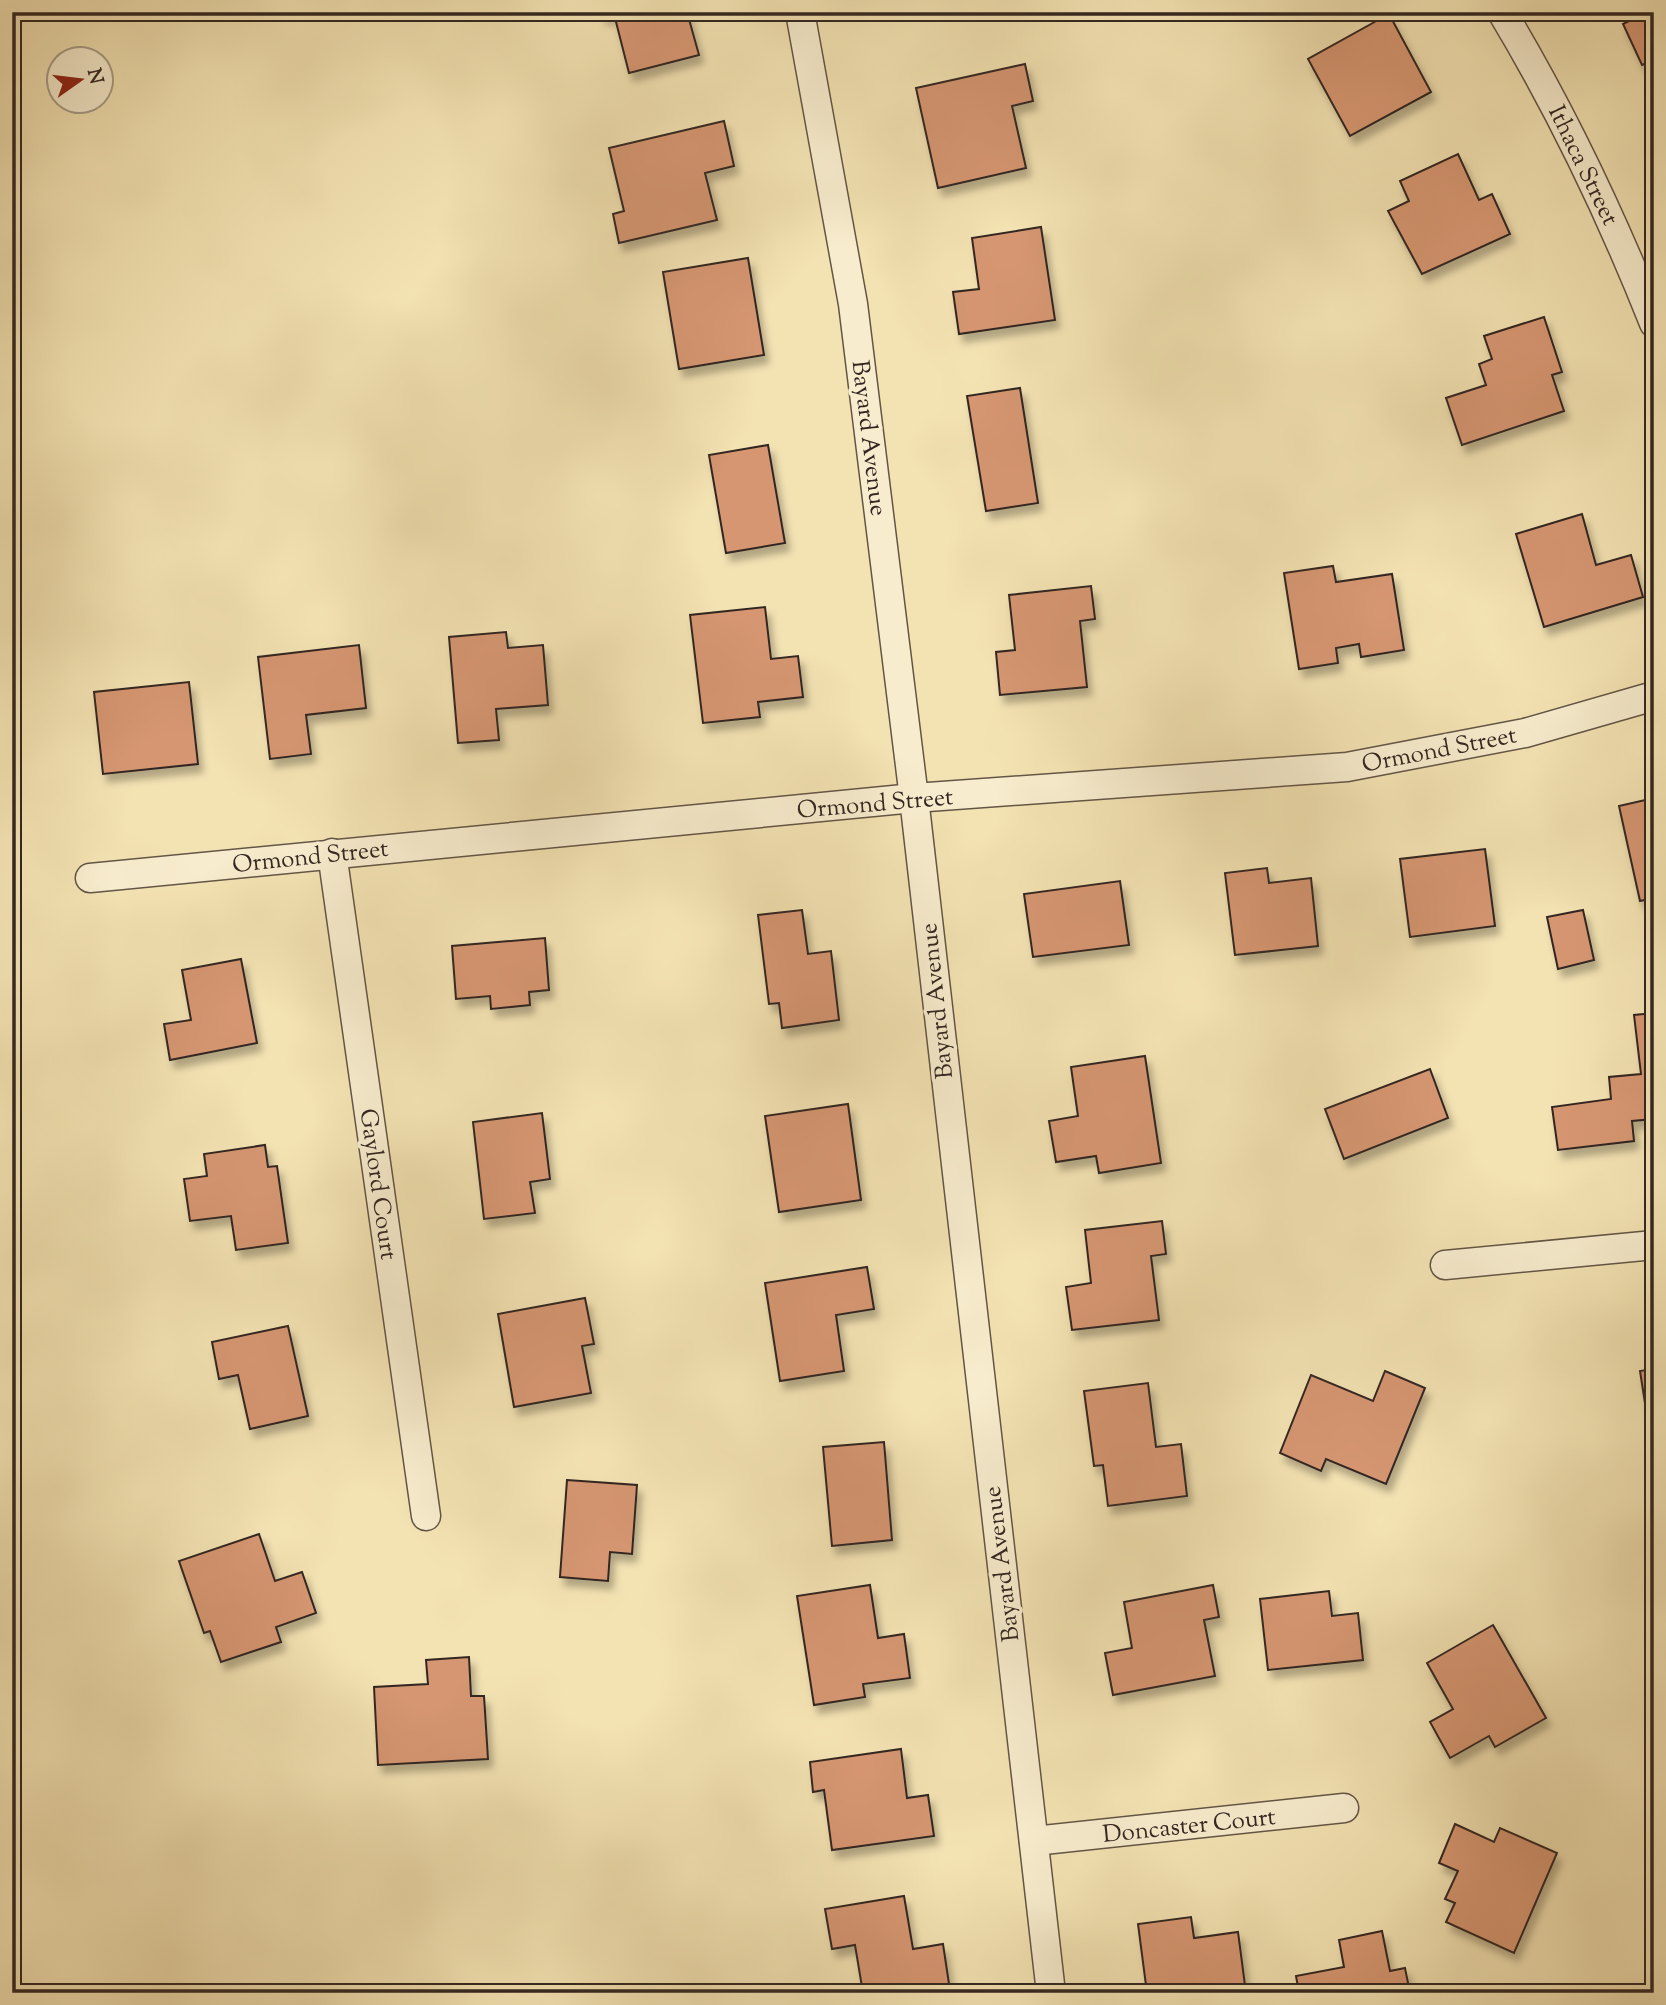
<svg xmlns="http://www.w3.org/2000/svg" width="1666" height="2005" font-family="'Sorts Mill Goudy',serif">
<defs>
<filter id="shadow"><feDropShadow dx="4.5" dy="8" stdDeviation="3.5" flood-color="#0004"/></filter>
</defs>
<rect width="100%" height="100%" fill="#f3e2b2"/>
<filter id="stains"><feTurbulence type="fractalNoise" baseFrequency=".00286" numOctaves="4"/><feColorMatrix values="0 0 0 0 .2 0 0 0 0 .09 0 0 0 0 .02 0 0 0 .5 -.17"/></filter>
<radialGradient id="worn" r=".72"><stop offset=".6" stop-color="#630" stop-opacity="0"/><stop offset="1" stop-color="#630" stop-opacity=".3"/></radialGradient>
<g fill="#d59671" stroke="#332722" stroke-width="2" filter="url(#shadow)">
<polygon points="601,12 687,12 699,55 629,73 614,14 603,17"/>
<polygon points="1647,12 1654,12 1654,60 1642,65 1623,24"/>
<polygon points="1389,14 1431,92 1350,136 1308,59"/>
<polygon points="1025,64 1033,101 1012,106 1026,168 938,188 916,88"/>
<polygon points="724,121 734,166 705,173 717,220 619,243 613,214 624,211 609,148"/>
<polygon points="1458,154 1479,200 1492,194 1510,234 1422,274 1388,211 1409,201 1400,181"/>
<polygon points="1041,227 1055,320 959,334 953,292 979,289 972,238"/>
<polygon points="748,258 764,355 679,369 663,272"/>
<polygon points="1544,317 1562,372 1552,375 1564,411 1462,445 1446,398 1486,385 1479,364 1492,359 1484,336"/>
<polygon points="1020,388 1038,503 986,511 967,396"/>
<polygon points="768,445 785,543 726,553 709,455"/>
<polygon points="1582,514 1596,565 1631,555 1643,597 1544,627 1516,534"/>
<polygon points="1333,566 1336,582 1392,574 1404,650 1361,657 1359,644 1336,648 1338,663 1299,669 1284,573"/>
<polygon points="1091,586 1095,619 1080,621 1087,687 1000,695 996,652 1015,650 1009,595"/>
<polygon points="765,607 771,659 798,656 803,697 758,702 760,717 703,723 690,615"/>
<polygon points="506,632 508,648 543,645 548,705 496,709 499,740 458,743 449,637"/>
<polygon points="359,645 366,708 306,715 311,754 270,759 258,657"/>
<polygon points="189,682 198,764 103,774 94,692"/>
<polygon points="1654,798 1654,898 1640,901 1619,806"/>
<polygon points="1485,849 1495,926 1410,937 1400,859"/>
<polygon points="1267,868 1269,883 1311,878 1318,946 1235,955 1225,873"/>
<polygon points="1120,881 1129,945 1033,957 1024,894"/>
<polygon points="802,910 808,954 831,951 839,1020 782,1028 779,1003 769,1004 758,915"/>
<polygon points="1583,910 1594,960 1558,969 1547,917"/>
<polygon points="545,938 549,990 529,992 530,1005 491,1009 490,996 456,999 452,946"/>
<polygon points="241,959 257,1043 170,1060 164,1024 191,1020 182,970"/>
<polygon points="1654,1013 1654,1119 1632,1121 1634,1141 1558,1150 1552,1107 1611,1099 1609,1077 1641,1074 1634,1015"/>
<polygon points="1145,1056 1161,1163 1099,1173 1096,1156 1056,1162 1049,1121 1078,1116 1071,1067"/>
<polygon points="1430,1069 1448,1118 1344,1159 1325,1109"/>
<polygon points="848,1104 861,1200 779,1212 765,1116"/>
<polygon points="542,1113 550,1179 530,1182 535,1213 484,1219 473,1122"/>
<polygon points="265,1145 268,1167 277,1166 288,1243 236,1250 231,1216 190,1221 184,1179 207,1176 204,1154"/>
<polygon points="1162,1221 1166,1254 1151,1256 1159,1320 1072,1330 1066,1287 1091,1283 1085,1230"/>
<polygon points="867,1267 874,1309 836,1315 844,1371 780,1381 765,1283"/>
<polygon points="585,1298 594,1344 582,1346 591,1393 514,1407 498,1314"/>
<polygon points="288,1326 308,1416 250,1429 238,1375 219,1379 212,1342"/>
<polygon points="1654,1344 1654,1415 1647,1416 1640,1371 1653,1369 1649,1345"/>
<polygon points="1385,1371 1425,1388 1386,1484 1326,1459 1321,1471 1280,1453 1311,1375 1373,1401"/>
<polygon points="1148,1383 1156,1447 1181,1444 1187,1496 1108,1506 1103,1465 1094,1466 1084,1391"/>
<polygon points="884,1442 892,1540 832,1546 823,1447"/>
<polygon points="567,1480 637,1485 632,1554 610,1552 608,1581 560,1577"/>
<polygon points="259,1534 275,1581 302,1572 316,1613 276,1627 281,1642 221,1662 210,1631 204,1633 179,1561"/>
<polygon points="870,1585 878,1638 904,1634 910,1678 863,1684 865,1697 814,1705 797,1596"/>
<polygon points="1213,1585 1219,1617 1204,1620 1215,1676 1113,1695 1105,1653 1132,1648 1124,1602"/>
<polygon points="1329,1591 1332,1616 1358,1613 1363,1660 1268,1670 1260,1599"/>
<polygon points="1493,1625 1546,1718 1495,1747 1489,1736 1450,1758 1430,1722 1453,1709 1427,1663"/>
<polygon points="469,1657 471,1696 484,1696 488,1759 378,1765 374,1687 428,1684 426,1660"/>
<polygon points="901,1749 907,1798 928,1795 934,1836 832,1850 824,1790 813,1792 810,1762"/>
<polygon points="1455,1824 1494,1842 1500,1828 1557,1853 1514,1953 1446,1922 1455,1903 1445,1899 1458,1871 1439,1863"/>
<polygon points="904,1896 913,1949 943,1944 949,1984 895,1993 863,1993 855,1945 832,1949 825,1909"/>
<polygon points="1191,1917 1194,1938 1238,1932 1246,1993 1147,1993 1138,1924"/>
<polygon points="1382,1931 1390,1971 1405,1968 1410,1993 1299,1993 1296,1976 1344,1967 1339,1940"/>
</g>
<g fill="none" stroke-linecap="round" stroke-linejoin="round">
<g stroke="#635646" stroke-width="31">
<g id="minor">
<polyline points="800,12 853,304 914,798 1051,1993"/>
<path d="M1502,12C1562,112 1611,215 1654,323"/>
<polyline points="332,853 426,1516"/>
<polyline points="90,878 914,798 1347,767 1525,733 1654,696"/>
<polyline points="1445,1265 1654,1245"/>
<polyline points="1034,1841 1344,1808"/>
</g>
</g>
<use href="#minor" stroke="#f7eccd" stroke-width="28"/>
</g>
<g text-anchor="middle" stroke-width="7" stroke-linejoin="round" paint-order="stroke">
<g font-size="24" fill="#332722" stroke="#f7eccd">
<text transform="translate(1584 165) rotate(64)" y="8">Ithaca Street</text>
<text transform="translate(870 438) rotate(83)" y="8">Bayard Avenue</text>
<text transform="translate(1439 749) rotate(-11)" y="8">Ormond Street</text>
<text transform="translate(875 803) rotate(-5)" y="8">Ormond Street</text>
<text transform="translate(310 856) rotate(-6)" y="8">Ormond Street</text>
<text transform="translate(936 1001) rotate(-96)" y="8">Bayard Avenue</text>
<text transform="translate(379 1184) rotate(82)" y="8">Gaylord Court</text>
<text transform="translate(1001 1564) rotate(-97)" y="8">Bayard Avenue</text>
<text transform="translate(1189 1825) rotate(-6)" y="8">Doncaster Court</text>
</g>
</g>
<rect width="1666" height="2005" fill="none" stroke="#f3e2b2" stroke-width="42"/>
<rect x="14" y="14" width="1638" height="1977" fill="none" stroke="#332722" stroke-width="3.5"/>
<rect x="21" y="21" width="1624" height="1963" fill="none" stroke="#332722" stroke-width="2"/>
<g transform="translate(80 80) rotate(76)"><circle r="33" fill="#f7eccd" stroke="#a99d89" stroke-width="2"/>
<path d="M0-5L12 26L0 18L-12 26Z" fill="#8f2418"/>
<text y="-10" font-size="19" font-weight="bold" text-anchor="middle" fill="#332722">N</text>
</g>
<rect width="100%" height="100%" filter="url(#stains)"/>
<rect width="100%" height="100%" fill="url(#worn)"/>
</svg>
